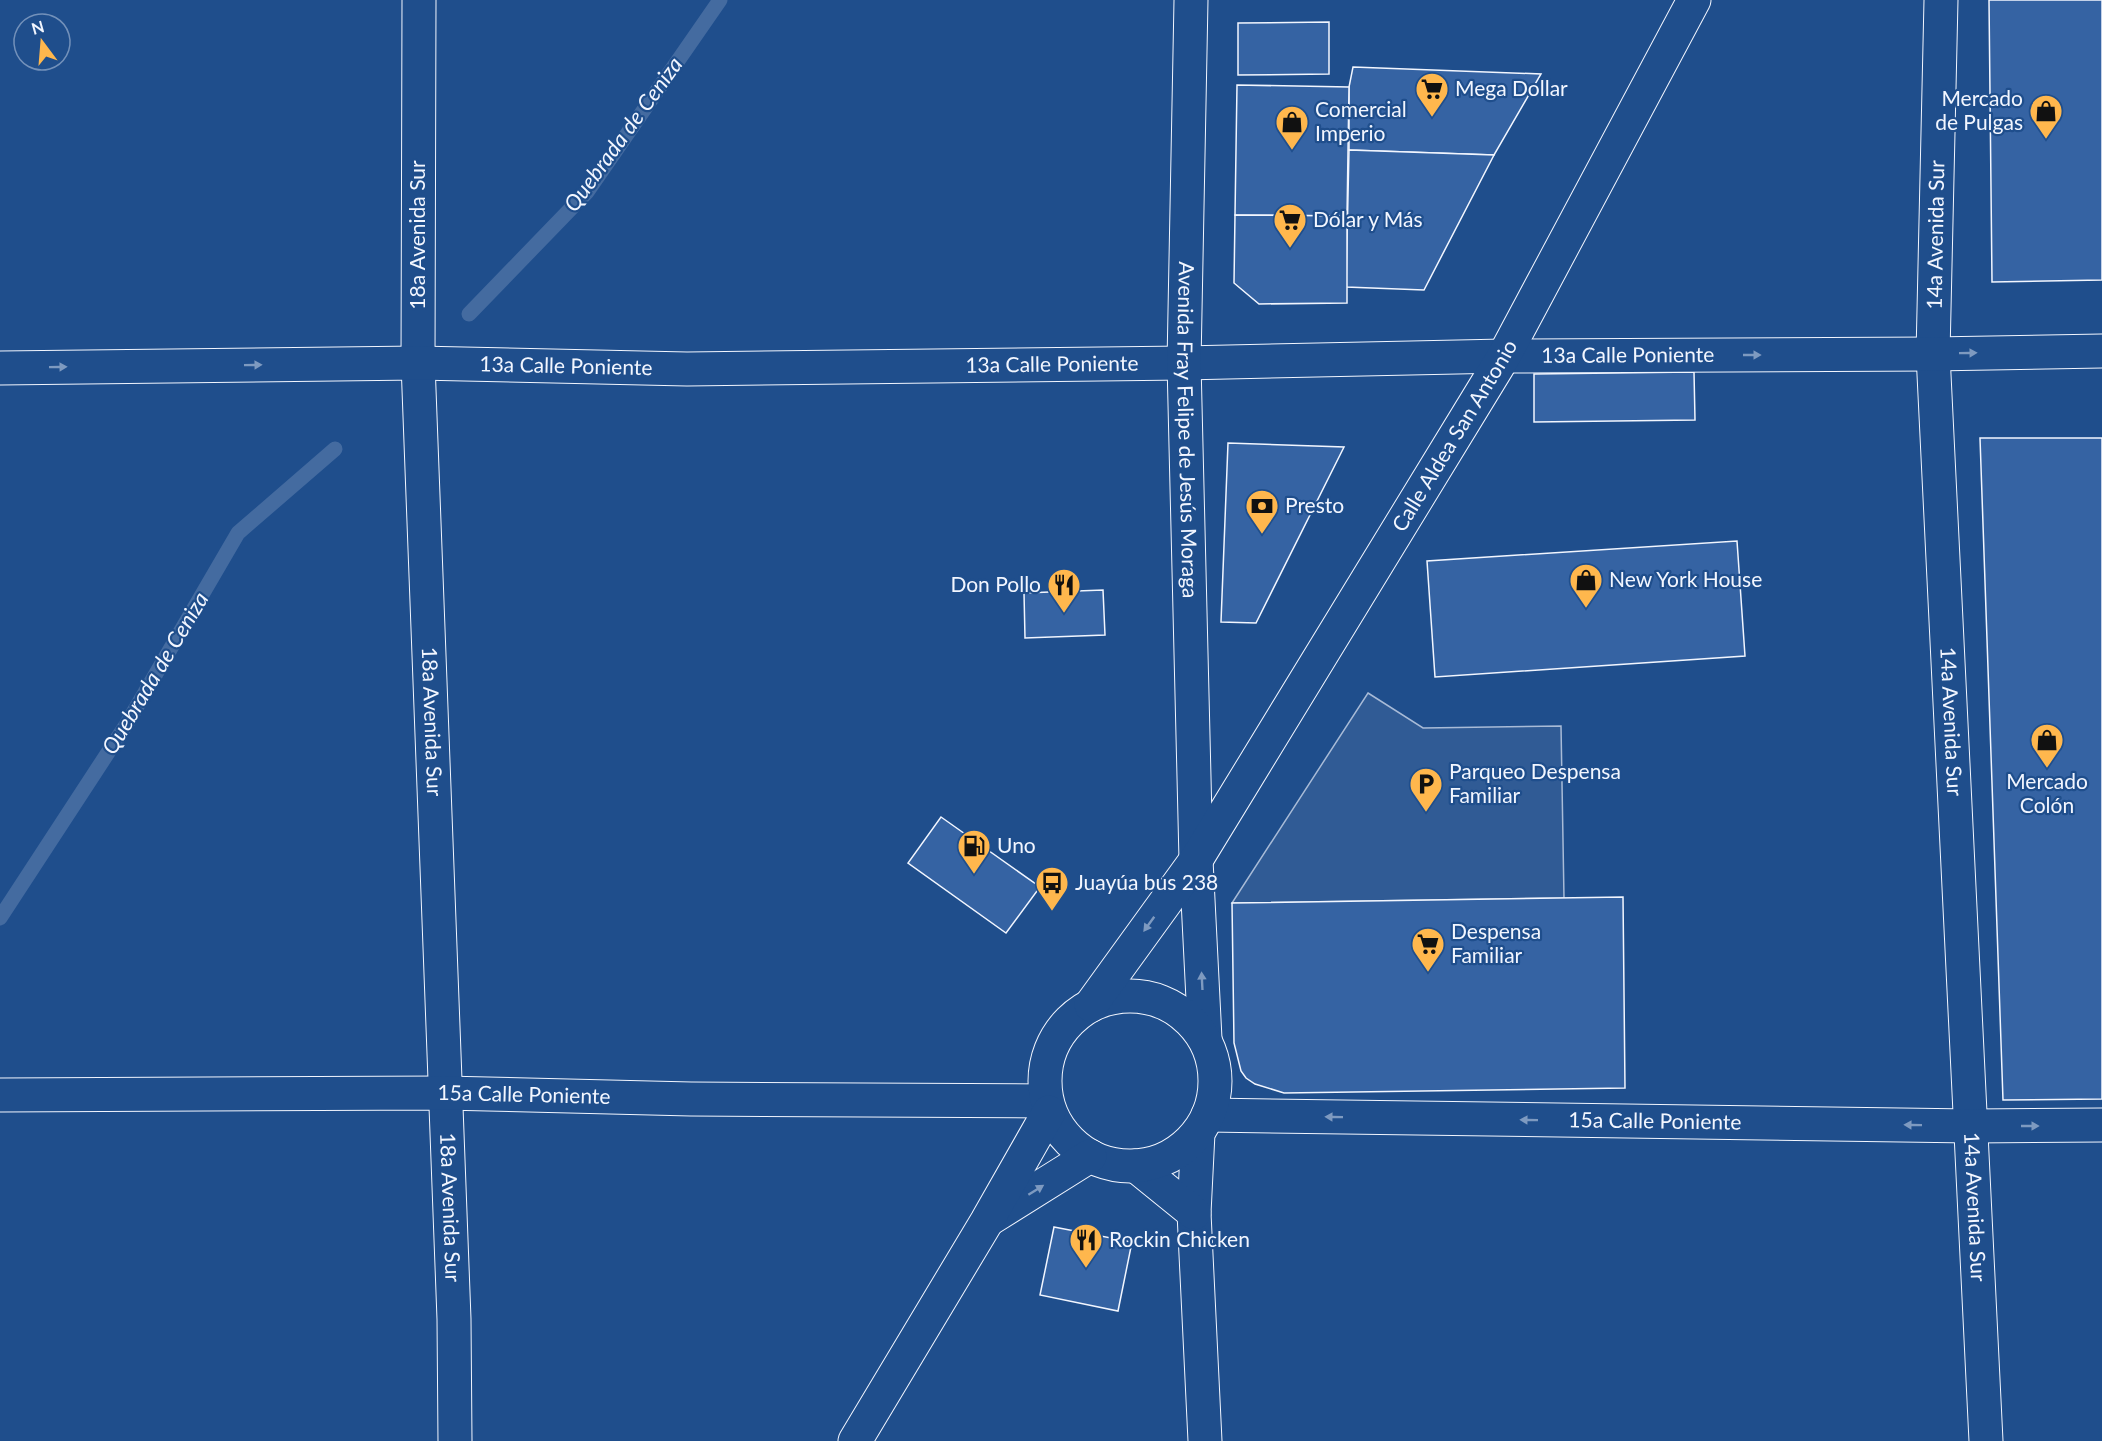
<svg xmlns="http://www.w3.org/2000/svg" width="2102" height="1441" font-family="Lato,sans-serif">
<rect width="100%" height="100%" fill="#1f4e8c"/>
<polygon fill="#305b95" stroke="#a8bbd7" stroke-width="1.5" points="1368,693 1423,728 1561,726 1564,898 1232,903"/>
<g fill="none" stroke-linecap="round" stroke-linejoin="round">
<g stroke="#446ba0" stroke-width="15">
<polyline points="469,314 587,192 720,0"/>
<polyline points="0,918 126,725 238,533 335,449"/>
</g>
</g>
<g fill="#3563a3" stroke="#f2f6ff" stroke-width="1.5">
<polygon points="1989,0 2102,0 2102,280 1992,282"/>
<polygon points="1329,22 1329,74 1238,75 1238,23"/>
<polygon points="1353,67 1541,74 1494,155 1349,150 1349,87"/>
<polygon points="1237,85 1349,87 1347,216 1235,215"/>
<polygon points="1349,150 1494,155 1424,290 1346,287"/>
<polygon points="1235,215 1347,216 1347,303 1259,304 1234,283"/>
<polygon points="1694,372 1695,420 1534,422 1534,374"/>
<polygon points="1980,438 2102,438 2102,1099 2003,1100"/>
<polygon points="1228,443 1344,447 1256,623 1221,622"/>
<polygon points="1737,541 1745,656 1435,677 1427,561"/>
<polygon points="1103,590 1105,635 1025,638 1024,593"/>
<polygon points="941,817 1040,887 1006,933 908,863"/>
<polygon points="1623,897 1625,1088 1284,1093 1255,1084 1246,1078 1241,1071 1234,1043 1232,903"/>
<polygon points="1054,1227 1132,1242 1118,1311 1040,1295"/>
</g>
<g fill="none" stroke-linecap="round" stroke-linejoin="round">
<g stroke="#f2f6ff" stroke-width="35">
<g id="street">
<path id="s1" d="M419,0L418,363L454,1319L455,1441"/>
<path id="s2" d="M1941,0L1933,354L1986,1441"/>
<path id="s3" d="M0,368L418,363L687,369L1184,363L1504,356L1933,354L2102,351"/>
<path id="s4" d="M0,1095L444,1093L691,1099L1046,1101"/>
<path id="s5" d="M1208,1115L1971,1126L2102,1125"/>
</g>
</g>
<g stroke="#f2f6ff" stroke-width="35">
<g id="secondary">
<path id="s6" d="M1191,0L1184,363L1196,860"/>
<polyline points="1198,1133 1194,1213 1205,1441"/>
<polyline points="1136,1166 1194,1213"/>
</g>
</g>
<g stroke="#f2f6ff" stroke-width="35">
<g id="primary">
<polyline points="1196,860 1205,1039"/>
<circle cx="1130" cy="1081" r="85"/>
<path id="s7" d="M1091,1005L1196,860L1504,356L1694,0"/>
<polyline points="991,1218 1090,1156"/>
<polyline points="855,1441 987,1221 1049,1112"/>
</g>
</g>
<use href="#street" stroke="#1f4e8c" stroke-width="33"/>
<use href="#secondary" stroke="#1f4e8c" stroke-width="33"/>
<use href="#primary" stroke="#1f4e8c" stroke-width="33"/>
</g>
<defs><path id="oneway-solid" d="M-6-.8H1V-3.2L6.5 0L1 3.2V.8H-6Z" transform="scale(1.5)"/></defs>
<g fill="#7e9ac0">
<use href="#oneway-solid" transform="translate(1968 353) rotate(-1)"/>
<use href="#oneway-solid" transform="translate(1752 355)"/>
<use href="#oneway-solid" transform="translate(253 365) rotate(-1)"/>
<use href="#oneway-solid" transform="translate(58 367) rotate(-1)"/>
<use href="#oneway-solid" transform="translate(1149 924) rotate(126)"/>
<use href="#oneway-solid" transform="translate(1202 981) rotate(-93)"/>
<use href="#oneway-solid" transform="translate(1334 1117) rotate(-179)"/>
<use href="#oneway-solid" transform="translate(1529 1120) rotate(-179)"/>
<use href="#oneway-solid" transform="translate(1913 1125) rotate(-179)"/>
<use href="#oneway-solid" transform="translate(2030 1126)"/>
<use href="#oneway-solid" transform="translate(1036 1190) rotate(-32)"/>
</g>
<defs>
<g id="supermarket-pin" transform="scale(1.725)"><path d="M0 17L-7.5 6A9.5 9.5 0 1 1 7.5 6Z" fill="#ffb74d" stroke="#1f4e8c"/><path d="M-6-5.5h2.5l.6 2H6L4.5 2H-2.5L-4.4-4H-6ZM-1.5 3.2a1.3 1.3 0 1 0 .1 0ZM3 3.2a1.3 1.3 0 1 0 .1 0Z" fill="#111"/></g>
<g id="shop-pin" transform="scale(1.725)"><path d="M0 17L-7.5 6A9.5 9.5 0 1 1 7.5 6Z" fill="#ffb74d" stroke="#1f4e8c"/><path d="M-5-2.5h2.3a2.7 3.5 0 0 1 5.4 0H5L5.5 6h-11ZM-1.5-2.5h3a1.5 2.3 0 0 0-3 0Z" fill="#111"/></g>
<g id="bank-pin" transform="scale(1.725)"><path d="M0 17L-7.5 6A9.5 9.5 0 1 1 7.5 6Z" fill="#ffb74d" stroke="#1f4e8c"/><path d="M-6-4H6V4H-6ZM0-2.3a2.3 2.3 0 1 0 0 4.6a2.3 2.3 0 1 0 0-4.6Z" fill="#111"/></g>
<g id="restaurant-pin" transform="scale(1.725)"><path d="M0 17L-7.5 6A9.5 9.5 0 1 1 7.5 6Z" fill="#ffb74d" stroke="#1f4e8c"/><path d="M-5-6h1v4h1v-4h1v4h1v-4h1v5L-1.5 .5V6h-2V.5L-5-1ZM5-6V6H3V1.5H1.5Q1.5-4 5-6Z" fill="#111"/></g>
<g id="parking-pin" transform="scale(1.725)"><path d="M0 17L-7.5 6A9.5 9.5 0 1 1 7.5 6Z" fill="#ffb74d" stroke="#1f4e8c"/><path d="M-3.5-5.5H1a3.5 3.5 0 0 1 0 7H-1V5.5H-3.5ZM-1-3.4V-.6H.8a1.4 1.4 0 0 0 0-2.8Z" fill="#111"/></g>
<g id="fuel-pin" transform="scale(1.725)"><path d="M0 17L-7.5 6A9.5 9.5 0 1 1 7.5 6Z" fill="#ffb74d" stroke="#1f4e8c"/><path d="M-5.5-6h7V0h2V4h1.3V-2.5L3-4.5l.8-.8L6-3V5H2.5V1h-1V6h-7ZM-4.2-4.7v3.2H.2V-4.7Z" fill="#111"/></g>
<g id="bus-pin" transform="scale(1.725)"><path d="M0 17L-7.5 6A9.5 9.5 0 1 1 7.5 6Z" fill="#ffb74d" stroke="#1f4e8c"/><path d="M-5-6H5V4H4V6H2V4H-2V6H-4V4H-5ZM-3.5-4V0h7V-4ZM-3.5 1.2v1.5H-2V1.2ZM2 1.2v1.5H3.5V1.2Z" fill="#111"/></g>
</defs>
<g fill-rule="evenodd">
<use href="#supermarket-pin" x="1432" y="89"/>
<use href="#shop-pin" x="2046" y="111"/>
<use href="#shop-pin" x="1292" y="122"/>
<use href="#supermarket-pin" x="1290" y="220"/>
<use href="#bank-pin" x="1262" y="506"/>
<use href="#shop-pin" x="1586" y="580"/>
<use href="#restaurant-pin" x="1064" y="585"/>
<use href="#shop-pin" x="2047" y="740"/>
<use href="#parking-pin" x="1426" y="784"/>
<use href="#fuel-pin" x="974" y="846"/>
<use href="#bus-pin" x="1052" y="883"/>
<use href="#supermarket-pin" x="1428" y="944"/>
<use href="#restaurant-pin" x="1086" y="1240"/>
</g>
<g text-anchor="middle" stroke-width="4.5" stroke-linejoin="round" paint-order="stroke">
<g font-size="21" fill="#f2f6ff" stroke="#1f4e8c" text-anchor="start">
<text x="1455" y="96">Mega Dollar</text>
<text x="2023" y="106" text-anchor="end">Mercado<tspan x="2023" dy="24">de Pulgas</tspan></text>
<text x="1315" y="117">Comercial<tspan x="1315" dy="24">Imperio</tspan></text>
<text x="1313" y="227">Dólar y Más</text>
<text x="1285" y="513">Presto</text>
<text x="1609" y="587">New York House</text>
<text x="1041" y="592" text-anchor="end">Don Pollo</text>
<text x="1449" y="779">Parqueo Despensa<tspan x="1449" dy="24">Familiar</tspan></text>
<text x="2047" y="789" text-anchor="middle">Mercado<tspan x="2047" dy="24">Colón</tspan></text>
<text x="997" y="853">Uno</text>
<text x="1075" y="890">Juayúa bus 238</text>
<text x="1451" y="939">Despensa<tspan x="1451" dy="24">Familiar</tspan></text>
<text x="1109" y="1247">Rockin Chicken</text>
</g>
<g font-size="21" fill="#f2f6ff" stroke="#1f4e8c">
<text transform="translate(418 235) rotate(-90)" y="7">18a Avenida Sur</text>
<text transform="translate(1936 235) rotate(-89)" y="7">14a Avenida Sur</text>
<text dy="7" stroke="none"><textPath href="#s3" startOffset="1628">13a Calle Poniente</textPath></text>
<text dy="7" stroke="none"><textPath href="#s3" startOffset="1052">13a Calle Poniente</textPath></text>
<text dy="7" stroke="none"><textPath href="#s3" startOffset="566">13a Calle Poniente</textPath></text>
<text dy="7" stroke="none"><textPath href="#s6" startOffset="430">Avenida Fray Felipe de Jesús Moraga</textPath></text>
<text dy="7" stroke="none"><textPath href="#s7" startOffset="676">Calle Aldea San Antonio</textPath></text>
<text dy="7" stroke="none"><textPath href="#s1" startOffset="722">18a Avenida Sur</textPath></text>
<text dy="7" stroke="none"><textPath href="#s2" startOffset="722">14a Avenida Sur</textPath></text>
<text dy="7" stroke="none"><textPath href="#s4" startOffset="524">15a Calle Poniente</textPath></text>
<text dy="7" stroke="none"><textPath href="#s5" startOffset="447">15a Calle Poniente</textPath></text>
<text dy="7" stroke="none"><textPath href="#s1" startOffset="1208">18a Avenida Sur</textPath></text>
<text dy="7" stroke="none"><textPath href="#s2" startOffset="1208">14a Avenida Sur</textPath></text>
</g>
<g font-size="22" font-style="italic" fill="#f2f6ff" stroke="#1f4e8c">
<text transform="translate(623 134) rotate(-54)" y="8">Quebrada de Ceniza</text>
<text transform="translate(155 673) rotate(-59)" y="8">Quebrada de Ceniza</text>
</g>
</g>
<g transform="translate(42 42) rotate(344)"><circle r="28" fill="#1f4e8c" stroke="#7391ba" stroke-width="1.5"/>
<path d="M0-4.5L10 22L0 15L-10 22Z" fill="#ffb74d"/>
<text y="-9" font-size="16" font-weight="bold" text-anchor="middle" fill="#f2f6ff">N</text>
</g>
</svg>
